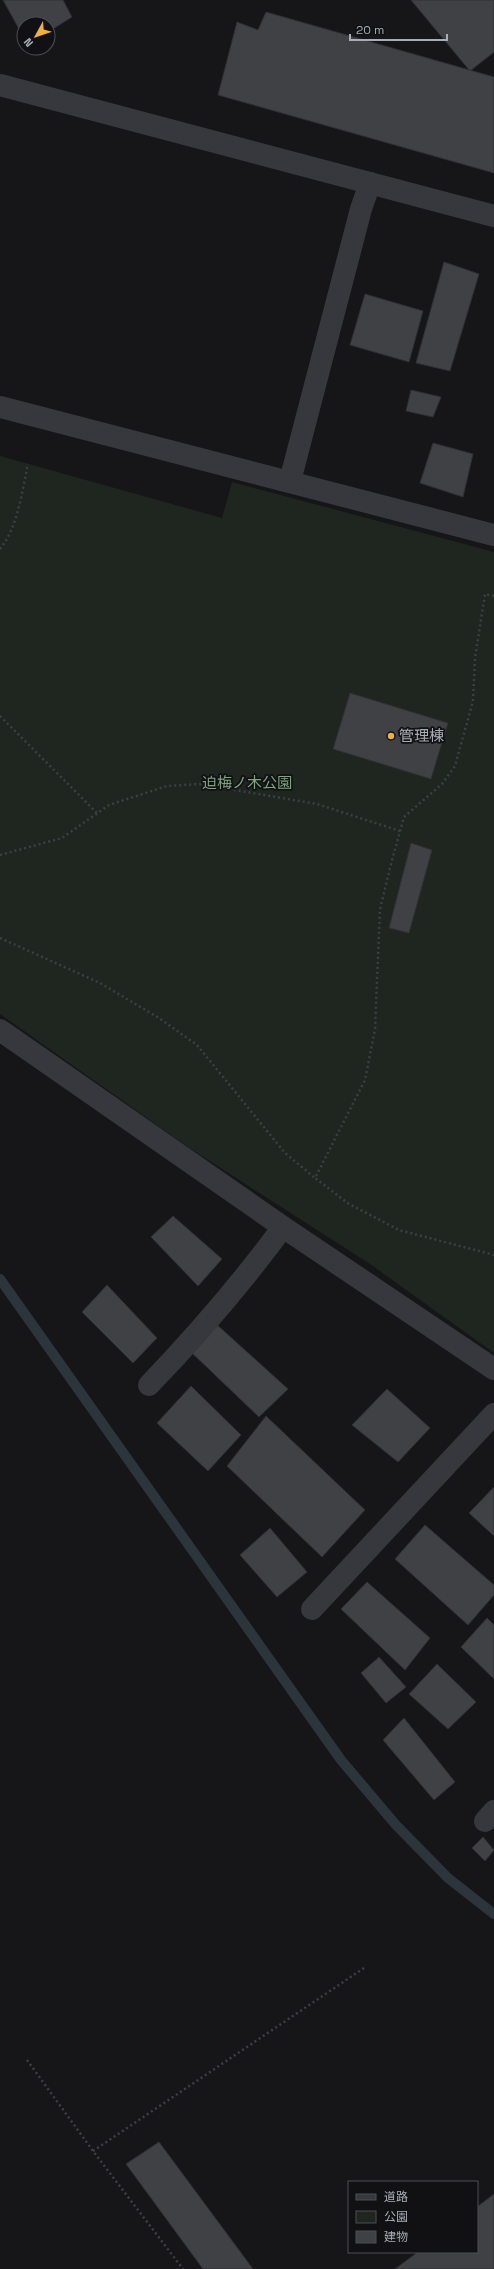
<svg xmlns="http://www.w3.org/2000/svg" width="494" height="2269" font-family="'Space Grotesk','Noto Sans JP',sans-serif">
<rect width="100%" height="100%" fill="#161618"/>
<polygon fill="#1e261f" points="0,456 222,518 232,482 494,552 494,1353 370,1264 188,1147 0,1014"/>
<g fill="none" stroke-linecap="round" stroke-linejoin="round">
<polyline stroke="#2c353c" stroke-width="10" points="0,1279 341,1760 396,1825 448,1878 494,1914"/>
</g>
<g fill="#404145" stroke="#303034">
<polygon points="3,0 63,0 72,17 48,32 48,24 24,24 24,38"/>
<polygon points="411,0 494,0 494,52 470,71"/>
<polygon points="266,12 494,77 494,173 218,95 237,22 258,30"/>
<polygon points="444,262 479,274 450,371 416,363"/>
<polygon points="365,294 423,311 409,362 350,345"/>
<polygon points="411,390 441,397 433,417 406,411"/>
<polygon points="433,443 473,454 463,497 420,483"/>
<polygon points="350,693 448,723 431,779 333,749"/>
<polygon points="411,843 432,850 409,933 389,928"/>
<polygon points="173,1216 222,1259 198,1286 151,1237"/>
<polygon points="107,1285 157,1338 133,1363 82,1312"/>
<polygon points="215,1323 288,1389 259,1417 191,1352"/>
<polygon points="191,1386 241,1435 208,1471 157,1423"/>
<polygon points="387,1389 430,1428 398,1462 352,1425"/>
<polygon points="266,1416 365,1510 322,1557 227,1466"/>
<polygon points="494,1487 494,1536 469,1513"/>
<polygon points="425,1525 494,1585 494,1595 468,1625 395,1559"/>
<polygon points="270,1528 307,1572 277,1597 240,1555"/>
<polygon points="367,1582 430,1638 405,1670 341,1609"/>
<polygon points="487,1618 494,1625 494,1679 461,1647"/>
<polygon points="379,1657 406,1687 386,1703 361,1673"/>
<polygon points="437,1664 476,1702 448,1729 409,1694"/>
<polygon points="404,1718 455,1782 434,1800 383,1740"/>
<polygon points="483,1837 494,1850 485,1861 472,1848"/>
<polygon points="159,2142 253,2269 203,2269 126,2164"/>
<polygon points="494,2194 494,2269 395,2269 418,2252 477,2252 477,2207"/>
</g>
<g fill="none" stroke-linecap="round" stroke-linejoin="round">
<g stroke="#3d3f44" stroke-width="2.5" stroke-dasharray="2 3" stroke-linecap="butt">
<path d="M0,549C18,527 22,491 28,464"/>
<polyline points="494,596 485,594 475,658 473,701 455,766 442,784 404,817 391,864 380,909 375,1029 365,1080 315,1178 349,1204 399,1230 494,1255"/>
<polyline points="0,716 97,813"/>
<polyline points="0,855 62,838 109,805 167,786 200,784 317,804 400,831"/>
<polyline points="0,938 100,983 159,1018 197,1045 285,1153 315,1178"/>
<polyline points="27,2060 93,2151 183,2269"/>
<polyline points="93,2151 364,1968"/>
</g>
<g stroke="#37383d" stroke-width="22">
<polyline points="0,407 494,535"/>
<polyline points="290,481 361,209 370,183"/>
<polyline points="0,1030 283,1227 494,1369"/>
<path d="M149,1385C198,1334 241,1284 283,1227"/>
<polyline points="312,1609 494,1414"/>
<polyline points="485,1821 494,1811"/>
</g>
<polyline stroke="#37383d" stroke-width="22" points="0,85 494,216"/>
</g>
<circle fill="#f2b134" stroke="#111113" stroke-width="1.5" cx="391" cy="736" r="4"/>
<g text-anchor="middle" stroke-width="3.5" stroke-linejoin="round" paint-order="stroke">
<g font-size="15" fill="#a8adb8" stroke="#111113" text-anchor="start">
<text x="399" y="741">管理棟</text>
</g>
<g font-size="15" fill="#7fa381" stroke="#111113">
<text x="247" y="788">迫梅ノ木公園</text>
</g>
</g>
<rect x="348" y="2181" width="130" height="72" fill="#111113" stroke="#4d4f55"/>
<rect x="356" y="2194" width="20" height="6" fill="#37383d" stroke="#4d4f55"/>
<text x="384" y="2201" font-size="12" fill="#a8adb8">道路</text>
<rect x="356" y="2211" width="20" height="12" fill="#1e261f" stroke="#4d4f55"/>
<text x="384" y="2221" font-size="12" fill="#a8adb8">公園</text>
<rect x="356" y="2231" width="20" height="12" fill="#404145" stroke="#4d4f55"/>
<text x="384" y="2241" font-size="12" fill="#a8adb8">建物</text>
<g transform="translate(36 36) rotate(230)"><circle r="19" fill="#111113" stroke="#4d4f55"/>
<path d="M0-3L7 15L0 10L-7 15Z" fill="#f2b134"/>
<text y="-6" font-size="11" font-weight="bold" text-anchor="middle" fill="#a8adb8">N</text>
</g>
<path d="M350 34v6h97v-6" fill="none" stroke="#a8adb8" stroke-width="2"/>
<text x="356" y="34" font-size="12" fill="#a8adb8" stroke="#111113" stroke-width="3" paint-order="stroke">20 m</text>
</svg>
